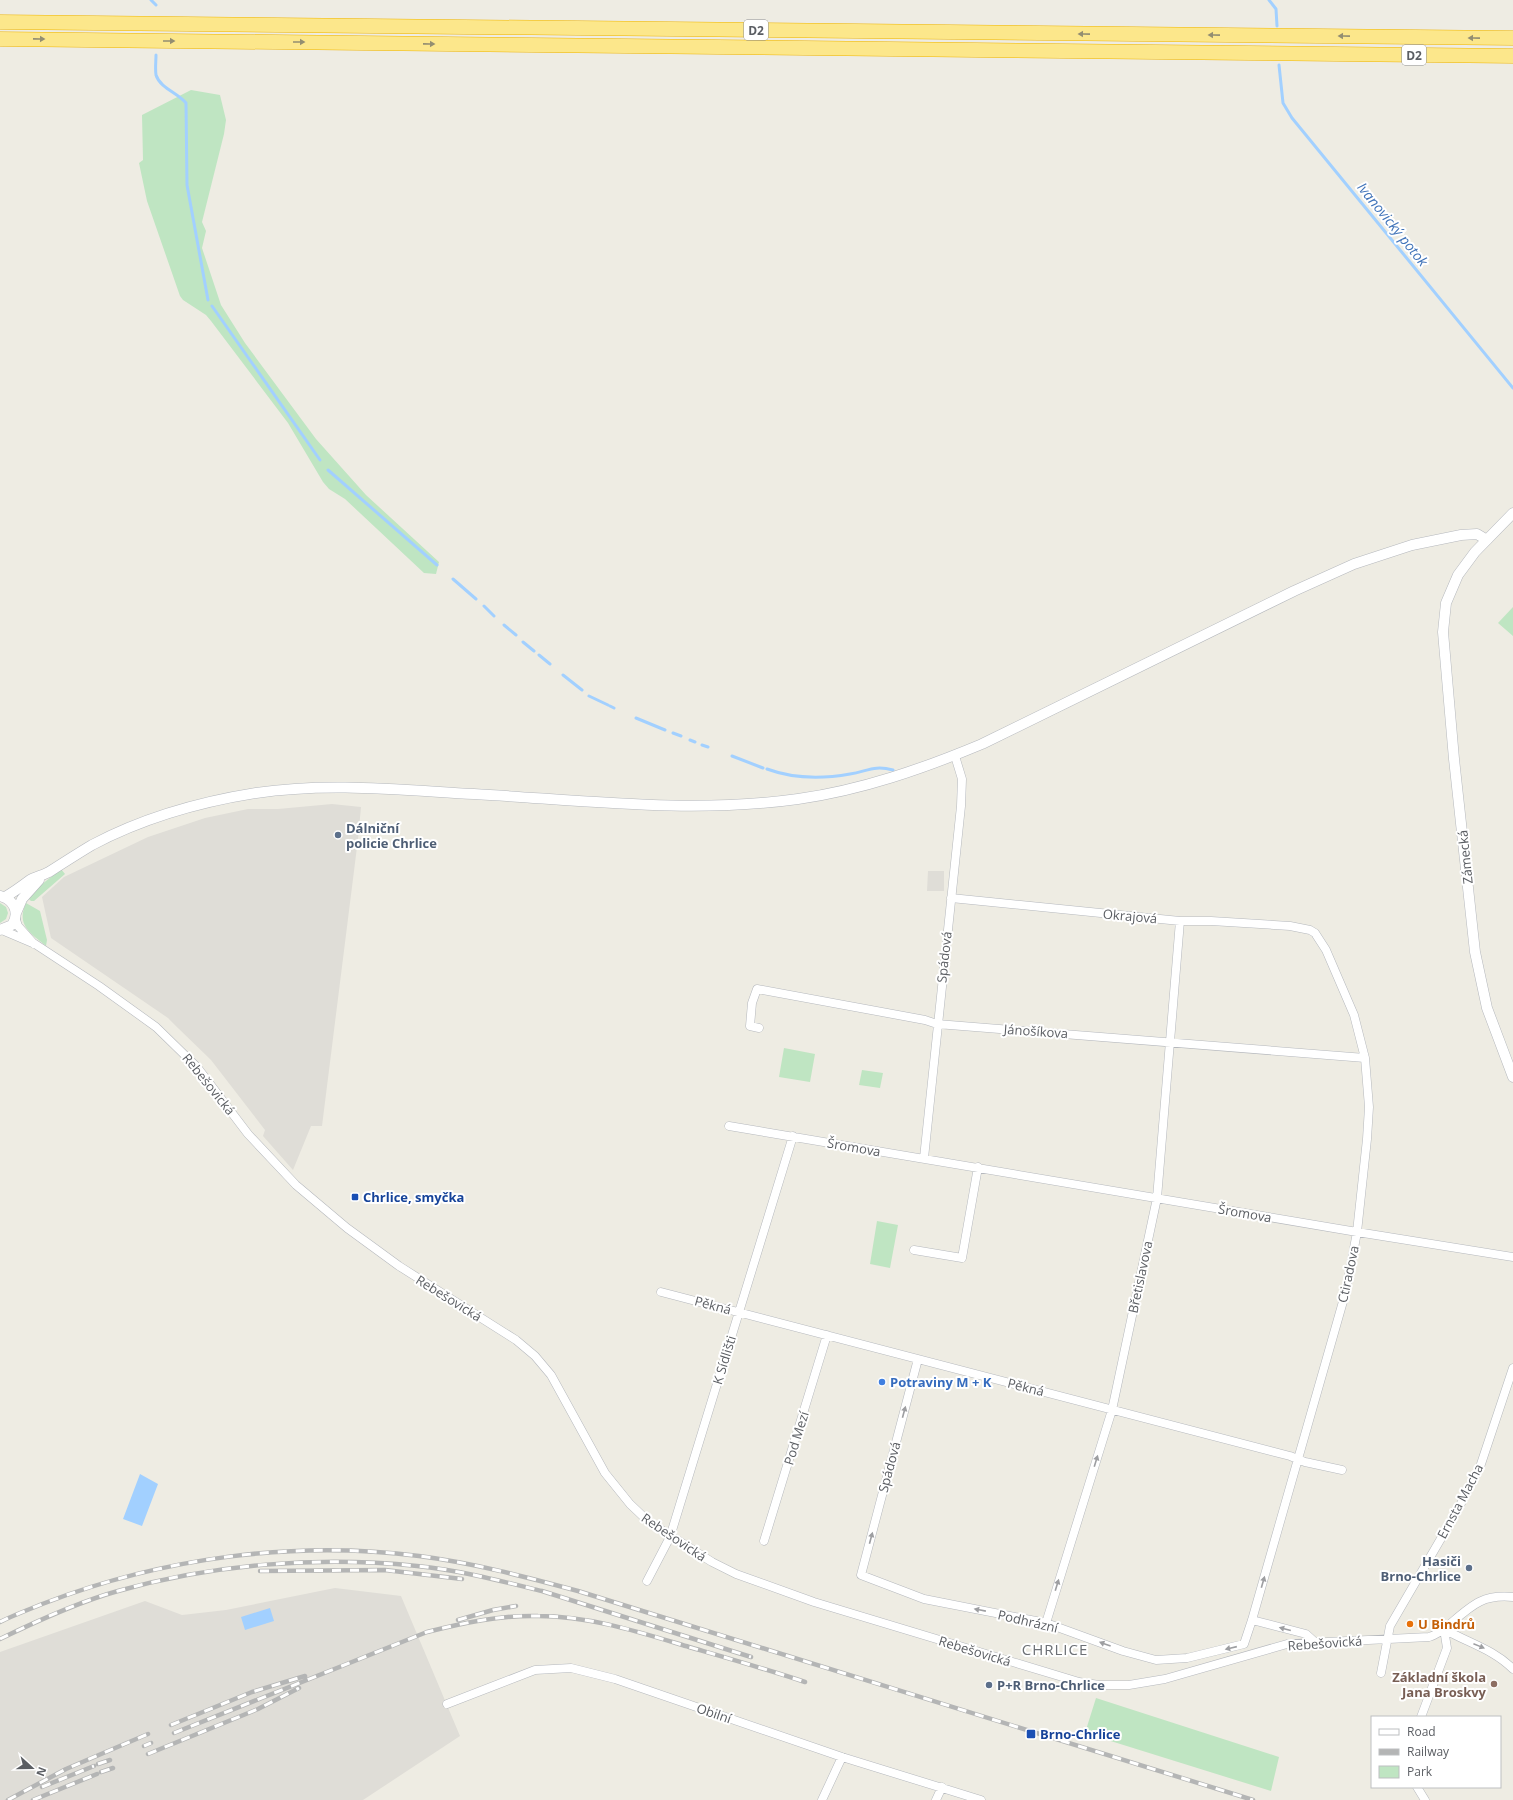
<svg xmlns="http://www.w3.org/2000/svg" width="1513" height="1800" font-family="'Open Sans',sans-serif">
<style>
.industrial{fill:#dfddd7}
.green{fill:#bfe5c2}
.water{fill:#a2d0ff}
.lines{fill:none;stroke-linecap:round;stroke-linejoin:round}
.stream{stroke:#a2d0ff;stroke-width:3}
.minor-casing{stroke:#b5b8bd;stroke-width:9}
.tertiary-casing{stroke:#b5b8bd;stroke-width:11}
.motorway-casing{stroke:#efb501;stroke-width:15}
.minor{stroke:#fff;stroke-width:8}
.tertiary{stroke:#fff;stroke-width:10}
.motorway{stroke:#fce78b;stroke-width:14}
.rail-casing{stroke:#b4b5b5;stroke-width:4.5}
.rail{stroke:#fff;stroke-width:3;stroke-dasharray:9;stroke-linecap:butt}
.oneway{fill:#938e71}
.oneway2{fill:#9d9ea1}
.service-dot{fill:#5c6f8a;stroke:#fff;stroke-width:1.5}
.transit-dot{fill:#1a4fb4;stroke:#fff;stroke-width:1.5}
.shop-dot{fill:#3f7fe0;stroke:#fff;stroke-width:1.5}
.food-dot{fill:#e8710a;stroke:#fff;stroke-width:1.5}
.education-dot{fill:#8d6e63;stroke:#fff;stroke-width:1.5}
.labels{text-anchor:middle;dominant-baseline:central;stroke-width:4;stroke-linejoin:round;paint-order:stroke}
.shield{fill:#fff;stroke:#8c8e92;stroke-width:1}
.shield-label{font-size:12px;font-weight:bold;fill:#5b5e63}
.service-label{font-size:13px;font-weight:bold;fill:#4e5e75;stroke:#fff;text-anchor:start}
.street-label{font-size:13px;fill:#5b5e63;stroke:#fff}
.transit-label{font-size:13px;font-weight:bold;fill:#164399;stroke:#fff;text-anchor:start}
.shop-label{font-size:13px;font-weight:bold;fill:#366cbe;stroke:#fff;text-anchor:start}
.food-label{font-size:13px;font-weight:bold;fill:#c56008;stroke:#fff;text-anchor:start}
.education-label{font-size:13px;font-weight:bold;fill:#785e54;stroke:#fff;text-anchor:end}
.water-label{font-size:14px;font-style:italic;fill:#4174b9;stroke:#fff}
.quarter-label{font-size:15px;letter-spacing:1px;fill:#6c7075;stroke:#fff}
</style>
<rect width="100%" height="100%" fill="#eeece3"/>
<path class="industrial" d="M332,804L361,807L358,839L322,1126H311L293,1170L263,1136L265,1130L211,1060L178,1028L168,1018L51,938L42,897L64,877L148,837L205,818L248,809H278Z
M928,871H944V891H927Z
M335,1588L401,1596L460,1736L363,1800H0V1652L145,1601L182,1615L226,1610Z"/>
<path class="green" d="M191,90L220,95L226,120L224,134L202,222L206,231L202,248L221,305L245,343L316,439L366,495L439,562L436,574L424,573L345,499L329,489L323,482L288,423L211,321L206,315L183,300L180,296L147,201L139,163L143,160L142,115Z
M1513,607V636L1498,623Z
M61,869L65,874L34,901H31L28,898L31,893Z
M0,903L6,907L8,913L6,919L0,923Z
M26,903L40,911L47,940L46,946C30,933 16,925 26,903Z
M784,1048L815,1054L810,1082L779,1077Z
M862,1070L883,1073L880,1088L859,1085Z
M877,1221L898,1225L890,1268L870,1264Z
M1096,1698L1279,1757L1271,1791L1085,1733Z"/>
<path class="water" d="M140,1474L158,1484L142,1526L123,1519Z
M270,1608L274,1621L245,1630L241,1617Z"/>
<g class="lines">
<path class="stream" d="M151,0L156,5
M1269,0L1276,9L1277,26
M156,55C156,61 155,69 156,75C160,88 178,93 186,103L187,185L208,300
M1279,65L1283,103L1292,118L1513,388
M212,306L320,460
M328,470L437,565
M453,579L476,599
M484,606L494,616
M504,625L516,635
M523,642L534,651
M539,655L550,664
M563,675L582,690
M589,696L608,705
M610,706L614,708
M636,718L665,730
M673,733L681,736
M690,740L695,742
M702,745L708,747
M732,756L763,768
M767,769C794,779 822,779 850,774C868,771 874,765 893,770"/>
<g class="minor-casing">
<path id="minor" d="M15,917L18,926L34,944
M2,930L35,944L99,986L156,1027L197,1067L248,1134L296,1185L347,1228L399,1266L516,1340L535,1356L551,1375L605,1473L630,1504L649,1522L712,1562L736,1574L814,1602L1079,1682L1099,1685H1129L1165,1679L1287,1644L1429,1637C1437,1635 1444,1629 1450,1624C1472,1605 1483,1594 1513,1597
M759,1028L750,1026L752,1003L757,989L925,1020L937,1024L1365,1058
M729,1126L1357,1232L1513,1257
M924,1158L961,806L962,779L955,756
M914,1250L962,1258L978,1167
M661,1292L1290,1456L1305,1462L1342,1470
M918,1359L861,1575L924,1599L1046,1623L1123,1651L1156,1660L1187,1658L1244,1644L1252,1620L1346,1291L1357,1232L1367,1139L1369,1107L1365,1058L1354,1015L1326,950L1315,933L1310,930L1290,926L1211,921H1180L951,898
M764,1541L827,1335
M647,1581L670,1537L793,1136
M1252,1620L1306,1634L1315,1642
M1046,1623L1112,1410L1157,1198L1180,921
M1444,1629C1468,1643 1493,1649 1513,1669
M1381,1673L1390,1626L1457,1511L1480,1467L1513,1368
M447,1704L535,1670L571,1668L615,1679L842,1757L981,1800
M1421,1717L1447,1648L1444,1629
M1417,1787L1425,1800
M822,1800L842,1757
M936,1800L942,1787"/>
</g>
<g class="tertiary-casing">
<path id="tertiary" d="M1513,513L1475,552L1458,575L1446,603L1443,632L1454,759L1475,952L1487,1008L1513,1077
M0,896C14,899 20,913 12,925L0,930
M5,897C14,892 22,886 30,880C36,877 43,875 49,872C63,863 77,854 92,845C143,818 199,802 256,793C328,782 401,790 474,794C581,800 691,814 798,799C862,790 922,769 982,744L1294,591L1354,564L1412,545L1461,535L1477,534L1487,540
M16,913L22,899L39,880"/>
</g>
<g class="motorway-casing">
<path id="motorway" d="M0,22L1513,38
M0,39L1513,56"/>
</g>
<use href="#minor" class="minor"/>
<use href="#tertiary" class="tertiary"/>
<use href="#motorway" class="motorway"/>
<g class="rail-casing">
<path id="rail" d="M260,1571L385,1570L462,1579
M458,1620L493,1610L516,1606
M0,1622C14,1615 30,1609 45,1603C162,1558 294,1540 419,1556C474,1563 526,1577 578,1591L1253,1800
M0,1639C37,1621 78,1602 118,1591C214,1564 318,1556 417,1566C459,1570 501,1581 542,1591L751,1657
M171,1725L252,1692L305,1676
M174,1733L427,1632C463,1623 500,1615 538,1616C590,1616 639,1632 689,1647C727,1658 766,1669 805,1682
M144,1746L151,1743
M148,1754L258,1709L299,1688
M98,1764L110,1760
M101,1772L113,1768
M42,1787L94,1766
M8,1800L66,1769L148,1734
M33,1800L97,1774"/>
</g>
<use href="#rail" class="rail"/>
</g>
<defs><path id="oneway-solid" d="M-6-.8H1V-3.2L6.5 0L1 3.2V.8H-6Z"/></defs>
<g class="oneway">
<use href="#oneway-solid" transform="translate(1084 34) rotate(-179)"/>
<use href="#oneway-solid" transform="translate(1214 35) rotate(-179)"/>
<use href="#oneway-solid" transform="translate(1344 36) rotate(-179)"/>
<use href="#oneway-solid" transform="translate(1474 38) rotate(-179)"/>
<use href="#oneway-solid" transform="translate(39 39) rotate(1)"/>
<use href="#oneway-solid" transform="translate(169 41)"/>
<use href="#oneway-solid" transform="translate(299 42)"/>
<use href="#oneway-solid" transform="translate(429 44) rotate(1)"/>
</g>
<g class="oneway2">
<use href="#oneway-solid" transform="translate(904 1412) rotate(-75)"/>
<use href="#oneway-solid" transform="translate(1096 1461) rotate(-73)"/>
<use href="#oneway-solid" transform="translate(871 1538) rotate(-75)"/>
<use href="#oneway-solid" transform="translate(1263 1582) rotate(-74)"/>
<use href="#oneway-solid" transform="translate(1057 1585) rotate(-73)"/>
<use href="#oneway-solid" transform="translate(980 1610) rotate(-169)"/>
<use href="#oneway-solid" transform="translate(1285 1629) rotate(-165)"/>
<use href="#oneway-solid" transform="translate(1105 1644) rotate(-160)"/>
<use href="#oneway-solid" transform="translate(1479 1646) rotate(22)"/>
<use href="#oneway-solid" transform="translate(1231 1648) rotate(167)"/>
</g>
<g class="service-dot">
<circle cx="338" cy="835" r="4"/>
<circle cx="1469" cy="1568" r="4"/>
<circle cx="989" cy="1685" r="4"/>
</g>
<g class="transit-dot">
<rect x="351" y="1193" width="8" height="8" rx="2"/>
<rect x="1026" y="1729" width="10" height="10" rx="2"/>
</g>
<circle class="shop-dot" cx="882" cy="1382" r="4"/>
<circle class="food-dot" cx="1410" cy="1624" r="4"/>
<circle class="education-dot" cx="1494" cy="1684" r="4"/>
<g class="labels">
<g class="shield">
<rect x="744" y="20" width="24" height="20" rx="3"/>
<rect x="1402" y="45" width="24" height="20" rx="3"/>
</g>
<g class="shield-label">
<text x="756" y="30">D2</text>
<text x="1414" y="55">D2</text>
</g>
<g class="service-label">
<text x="346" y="828">Dálniční<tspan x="346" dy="15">policie Chrlice</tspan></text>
<text x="1461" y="1561" text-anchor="end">Hasiči<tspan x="1461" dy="15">Brno-Chrlice</tspan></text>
<text x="997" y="1685">P+R Brno-Chrlice</text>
</g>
<g class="street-label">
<text transform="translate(1465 857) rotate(-96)">Zámecká</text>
<text transform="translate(1130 916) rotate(5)">Okrajová</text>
<text transform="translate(944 957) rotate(-84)">Spádová</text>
<text transform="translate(1036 1031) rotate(4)">Jánošíkova</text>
<text transform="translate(209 1084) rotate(51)">Rebešovická</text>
<text transform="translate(854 1147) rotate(10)">Šromova</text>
<text transform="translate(1245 1213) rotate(10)">Šromova</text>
<text transform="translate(1348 1274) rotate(-78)">Ctiradova</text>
<text transform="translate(1140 1277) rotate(-78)">Břetislavova</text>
<text transform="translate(449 1298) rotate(32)">Rebešovická</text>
<text transform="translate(713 1305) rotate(15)">Pěkná</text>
<text transform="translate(724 1360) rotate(-73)">K Sídlišti</text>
<text transform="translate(1026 1387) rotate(14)">Pěkná</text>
<text transform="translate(796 1438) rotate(-73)">Pod Mezí</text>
<text transform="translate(889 1467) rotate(-75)">Spádová</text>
<text transform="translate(1460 1501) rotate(-62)">Ernsta Macha</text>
<text transform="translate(674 1537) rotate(34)">Rebešovická</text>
<text transform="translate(1028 1621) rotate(13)">Podhrázní</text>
<text transform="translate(1325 1643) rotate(-4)">Rebešovická</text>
<text transform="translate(975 1651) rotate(17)">Rebešovická</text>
<text transform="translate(714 1713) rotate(19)">Obilní</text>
</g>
<g class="transit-label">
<text x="363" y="1197">Chrlice, smyčka</text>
<text x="1040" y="1734">Brno-Chrlice</text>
</g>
<g class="shop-label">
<text x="890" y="1382">Potraviny M + K</text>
</g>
<g class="food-label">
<text x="1418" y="1624">U Bindrů</text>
</g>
<g class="education-label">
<text x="1486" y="1677">Základní škola<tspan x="1486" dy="15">Jana Broskvy</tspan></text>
</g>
<g class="water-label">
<text transform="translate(1393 224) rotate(51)">Ivanovický potok</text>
</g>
<g class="quarter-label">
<text x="1055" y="1649">CHRLICE</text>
</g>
</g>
<rect x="1371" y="1716" width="130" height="72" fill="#ffffff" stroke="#bdbfc1"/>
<rect x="1379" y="1729" width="20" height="6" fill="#ffffff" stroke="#bdbfc1"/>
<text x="1407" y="1736" font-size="12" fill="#5b5e63">Road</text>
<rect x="1379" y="1749" width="20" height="6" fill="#b4b5b5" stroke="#bdbfc1"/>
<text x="1407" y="1756" font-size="12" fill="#5b5e63">Railway</text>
<rect x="1379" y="1766" width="20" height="12" fill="#bfe5c2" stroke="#bdbfc1"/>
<text x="1407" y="1776" font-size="12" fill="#5b5e63">Park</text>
<g transform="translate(32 1768) rotate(111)" stroke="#ffffff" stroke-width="3" paint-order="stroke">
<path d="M0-3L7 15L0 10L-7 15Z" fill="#5b5e63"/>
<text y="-6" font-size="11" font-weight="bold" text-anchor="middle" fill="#5b5e63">N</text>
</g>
</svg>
